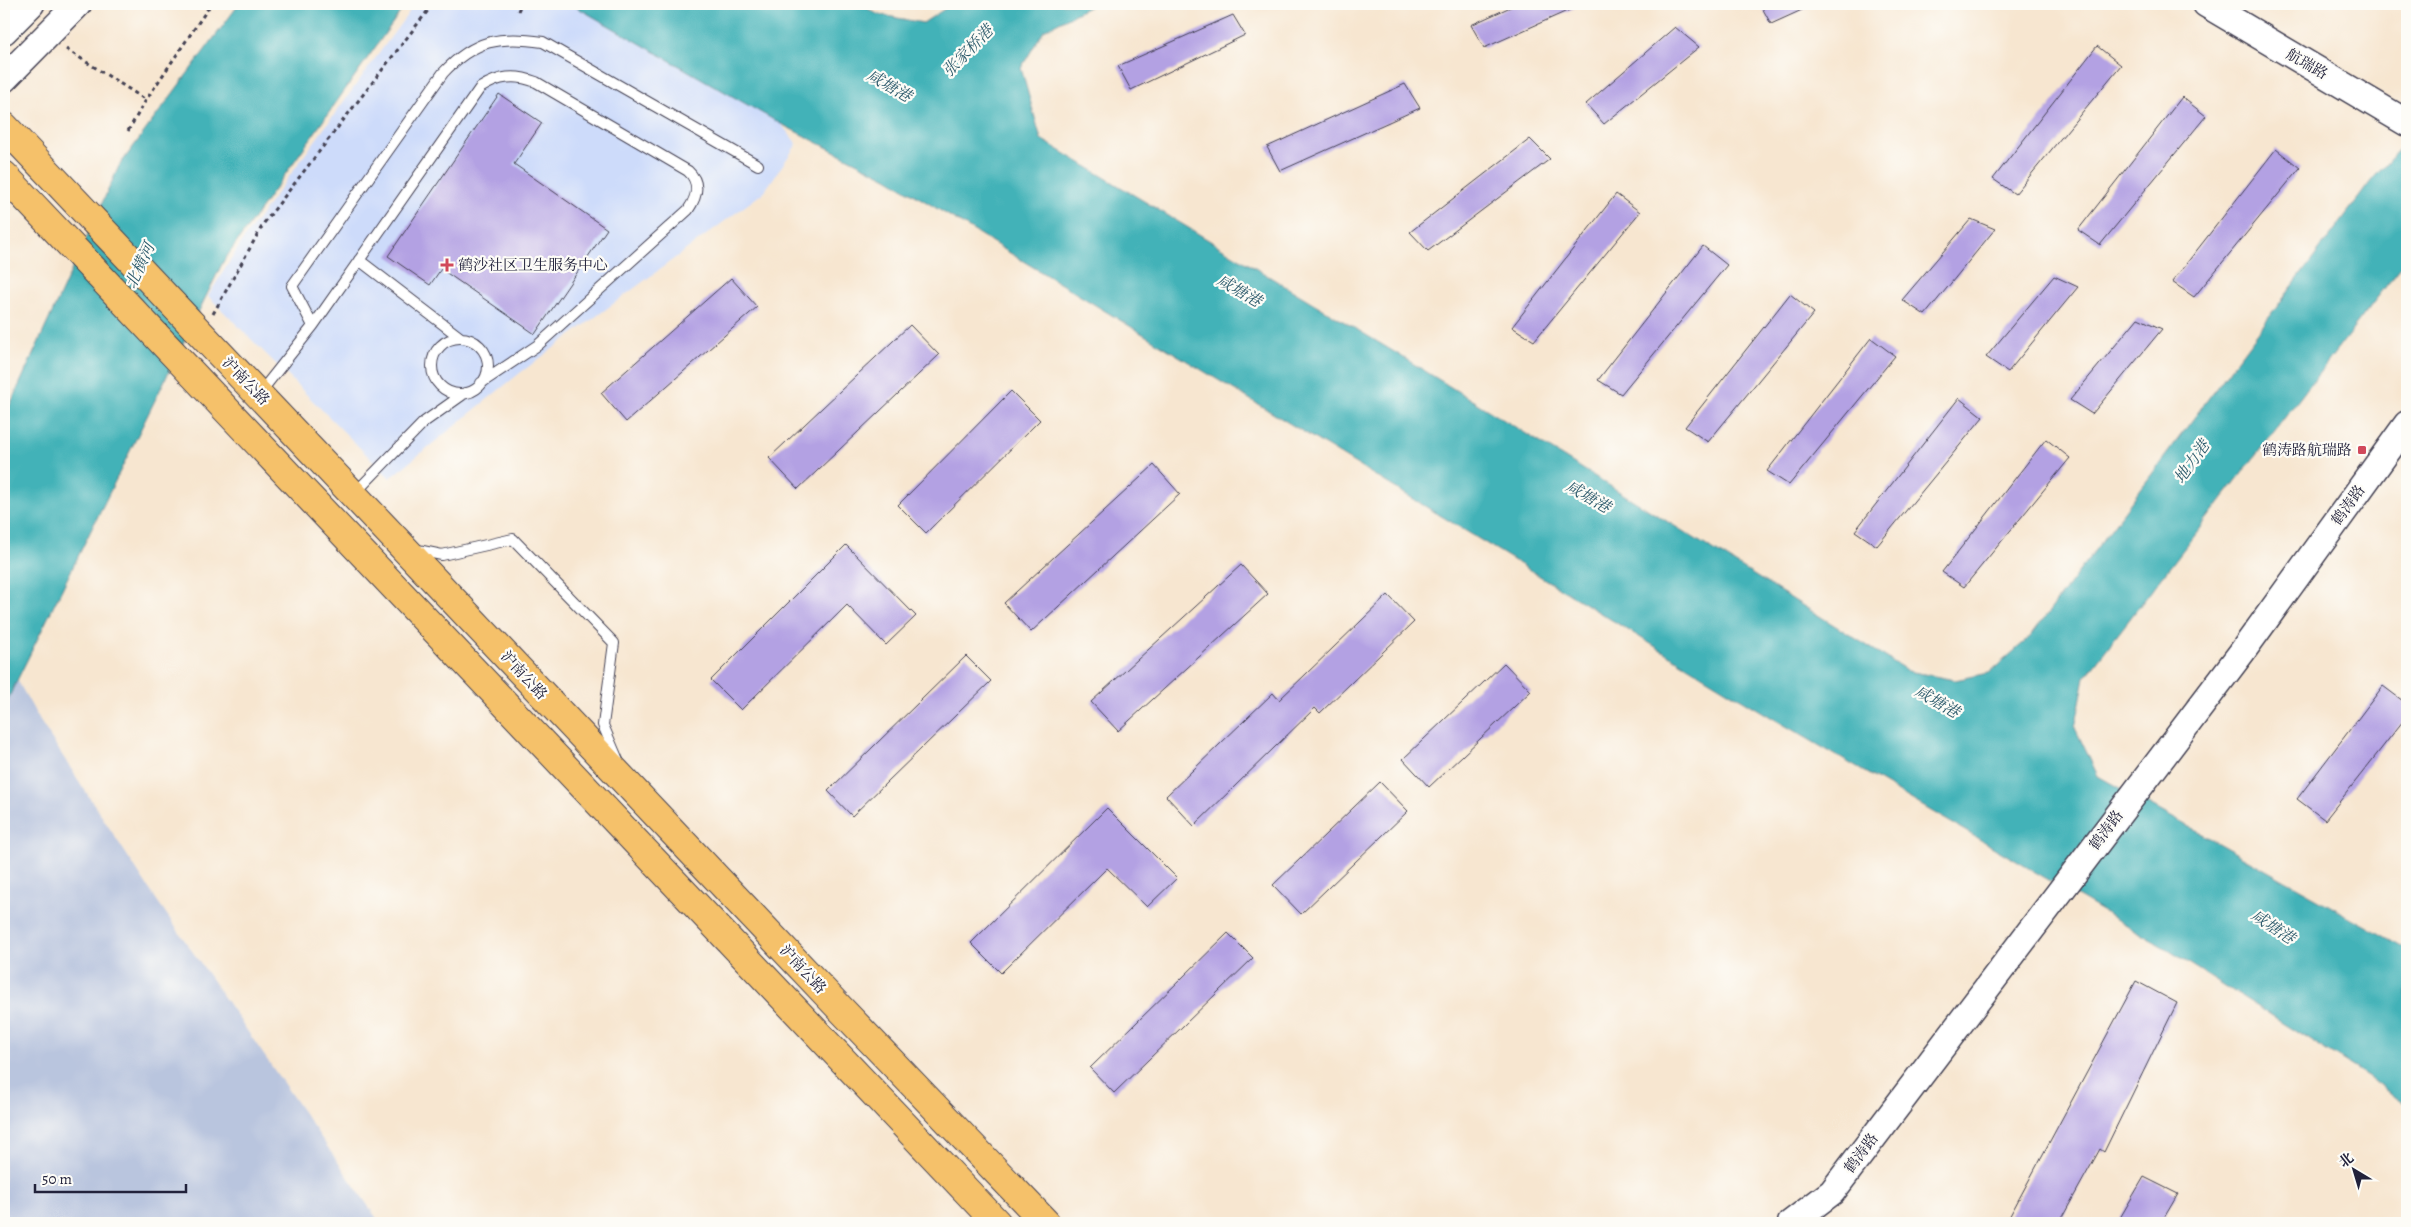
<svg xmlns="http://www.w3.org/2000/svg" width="2411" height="1227" font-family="Alegreya,'Noto Serif SC',serif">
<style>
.built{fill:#cddbfa}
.industrial{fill:#b9c5de}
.water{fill:#42b2b8;stroke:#326a7a}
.building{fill:#b3a1e3}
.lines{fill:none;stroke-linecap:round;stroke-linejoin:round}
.service-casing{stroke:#423f51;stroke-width:12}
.tertiary-casing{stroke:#423f51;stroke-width:29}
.primary-casing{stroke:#423f51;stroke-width:30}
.path{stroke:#423f51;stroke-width:3;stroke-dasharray:4 4;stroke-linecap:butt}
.service{stroke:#fff;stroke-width:10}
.tertiary{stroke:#fff;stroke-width:26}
.primary{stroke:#f5c16b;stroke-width:28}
.poi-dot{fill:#d1495b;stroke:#fdfcf7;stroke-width:2}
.labels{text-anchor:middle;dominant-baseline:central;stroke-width:4.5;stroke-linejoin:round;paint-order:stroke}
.street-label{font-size:15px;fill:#22223b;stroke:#fdfcf7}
.poi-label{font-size:15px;fill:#22223b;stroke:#fdfcf7;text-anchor:start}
.water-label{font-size:16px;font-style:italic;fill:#2f5c6d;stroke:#fdfcf7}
</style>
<rect width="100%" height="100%" fill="#fdfcf7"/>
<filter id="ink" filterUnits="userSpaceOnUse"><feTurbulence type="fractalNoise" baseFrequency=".02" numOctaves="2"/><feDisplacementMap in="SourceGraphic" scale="10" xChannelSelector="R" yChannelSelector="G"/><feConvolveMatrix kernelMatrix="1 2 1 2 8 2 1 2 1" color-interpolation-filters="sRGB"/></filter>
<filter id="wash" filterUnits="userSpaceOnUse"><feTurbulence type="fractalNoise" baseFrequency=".0096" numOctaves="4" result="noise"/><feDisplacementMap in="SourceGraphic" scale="20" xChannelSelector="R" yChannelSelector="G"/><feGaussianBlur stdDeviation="1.12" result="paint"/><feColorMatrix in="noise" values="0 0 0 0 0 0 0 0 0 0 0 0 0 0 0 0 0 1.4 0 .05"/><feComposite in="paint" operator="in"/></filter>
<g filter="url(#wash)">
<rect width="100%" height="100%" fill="#f7e6d0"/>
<path class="built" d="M415,4H571L781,124L797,144L764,192L520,373L390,478L208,296L247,234Z"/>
<path class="industrial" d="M4,656L40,721L145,883L380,1223H4Z"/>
<path class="water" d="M239,4H406L223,262L4,707V418L119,166Z
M571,4H860L877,14L923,23L952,4H1094L1044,30L1021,68L1041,139L1396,353L1908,671L1955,680L1989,673L2030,637L2371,181L2407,140V259L2085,677L2075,728L2098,776L2407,949V1107L2369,1077L2165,948L1774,719L887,178L781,124Z"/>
<g id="blocks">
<path class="building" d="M1517,4H1583L1484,48L1471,25Z
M1760,4H1815L1771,24Z
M1233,15L1245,35L1131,90L1118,66Z
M1675,27L1699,47L1604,124L1586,104Z
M2097,46L2121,65L2015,194L1993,179Z
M1405,84L1420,108L1280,171L1267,147Z
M499,94L542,123L514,164L607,229L535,334L441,269L430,285L388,256Z
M2182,97L2206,116L2100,245L2078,230Z
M1530,139L1550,159L1428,251L1410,232Z
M2276,149L2300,168L2194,297L2172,282Z
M1616,194L1640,212L1534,341L1512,327Z
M1971,219L1995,229L1925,315L1902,300Z
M1703,246L1727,265L1621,394L1598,380Z
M2054,276L2078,287L2008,372L1986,357Z
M731,278L757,307L626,422L601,393Z
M1790,294L1814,313L1708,442L1685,427Z
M2138,318L2162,329L2092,414L2070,400Z
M910,325L939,355L798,489L769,458Z
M1871,338L1895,356L1789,485L1767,471Z
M1011,391L1040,420L926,533L898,505Z
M1959,398L1983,417L1877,546L1855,531Z
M2046,439L2070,458L1964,587L1942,572Z
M1154,465L1180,494L1031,632L1004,603Z
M846,545L916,616L886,645L847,605L741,710L711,680Z
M1241,565L1268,594L1118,731L1091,702Z
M1388,595L1414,622L1320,713L1315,708L1194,826L1166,796L1273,693L1279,700Z
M966,656L991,681L852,816L828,791Z
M1504,663L1531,691L1429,787L1403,759Z
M2383,686L2407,704V716L2325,820L2297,799Z
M1380,782L1408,811L1301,914L1273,885Z
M1107,808L1177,878L1147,907L1107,868L1001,973L971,943Z
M1228,933L1253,958L1114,1093L1090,1068Z
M2136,981L2177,1003L2104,1152L2100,1149L2059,1223H2006Z
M2144,1177L2178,1194L2161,1223H2117Z"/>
</g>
</g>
<g filter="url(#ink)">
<use href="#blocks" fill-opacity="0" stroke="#423f51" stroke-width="1"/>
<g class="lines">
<g class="service-casing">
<path id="service" d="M359,260L461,338
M313,326L480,88C499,76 515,74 536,82L688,171C701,183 697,197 688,210L538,345L481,383
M432 366a28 28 0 1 1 56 0a28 28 0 1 1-56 0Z
M259,394L313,326L292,286L443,73C474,40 500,35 543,42L758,165
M354,494L424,422L465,393
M413,549L442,555L513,539L614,643L603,725L618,760"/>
</g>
<g class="tertiary-casing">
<path id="tertiary" d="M2206,4L2407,123
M4,31L31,4
M4,79L78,4
M1791,1223L1832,1192L2242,652L2407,424"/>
</g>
<g class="primary-casing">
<path id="primary" d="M4,126L835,1003L1046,1223
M4,175L997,1223"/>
</g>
<path class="path" d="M518,11L521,4
M66,49L146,100
M128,131L146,100L211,4
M213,314L264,223L433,4"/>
<use href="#service" class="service"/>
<use href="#tertiary" class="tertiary"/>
<use href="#primary" class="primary"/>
</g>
</g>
<g class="poi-dot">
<path d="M444.5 257.5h5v5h5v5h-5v5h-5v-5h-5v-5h5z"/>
<rect x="2357" y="445" width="10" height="10" rx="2.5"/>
</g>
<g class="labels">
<g class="street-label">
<text transform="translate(2307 64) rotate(30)">航瑞路</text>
<text transform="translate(246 381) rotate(46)">沪南公路</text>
<text transform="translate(2348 505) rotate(-54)">鹤涛路</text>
<text transform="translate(524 675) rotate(47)">沪南公路</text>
<text transform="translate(2106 830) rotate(-53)">鹤涛路</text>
<text transform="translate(803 969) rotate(47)">沪南公路</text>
<text transform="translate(1861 1153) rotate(-53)">鹤涛路</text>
</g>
<g class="poi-label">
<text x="458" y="265">鹤沙社区卫生服务中心</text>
<text x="2352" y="450" text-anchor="end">鹤涛路航瑞路</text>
</g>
<g class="water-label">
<text transform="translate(968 51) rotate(-46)">张家桥港</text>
<text transform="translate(889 86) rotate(30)">咸塘港</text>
<text transform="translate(140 266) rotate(-65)">北横河</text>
<text transform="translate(1239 291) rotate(30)">咸塘港</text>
<text transform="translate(2192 462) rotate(-55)">地力港</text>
<text transform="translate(1588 497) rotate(30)">咸塘港</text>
<text transform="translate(1937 702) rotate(30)">咸塘港</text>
<text transform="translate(2273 927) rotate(34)">咸塘港</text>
</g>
</g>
<rect width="2411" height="1227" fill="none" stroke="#fdfcf7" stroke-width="20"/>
<g transform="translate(2354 1170) rotate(322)" stroke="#fdfcf7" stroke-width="4" paint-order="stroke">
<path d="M0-4L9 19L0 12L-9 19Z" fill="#22223b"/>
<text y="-8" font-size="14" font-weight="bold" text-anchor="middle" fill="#22223b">北</text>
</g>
<path d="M35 1184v8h151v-8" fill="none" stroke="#22223b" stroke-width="2.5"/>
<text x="42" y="1184" font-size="15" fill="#22223b" stroke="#fdfcf7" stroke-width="4" paint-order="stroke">50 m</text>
</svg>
